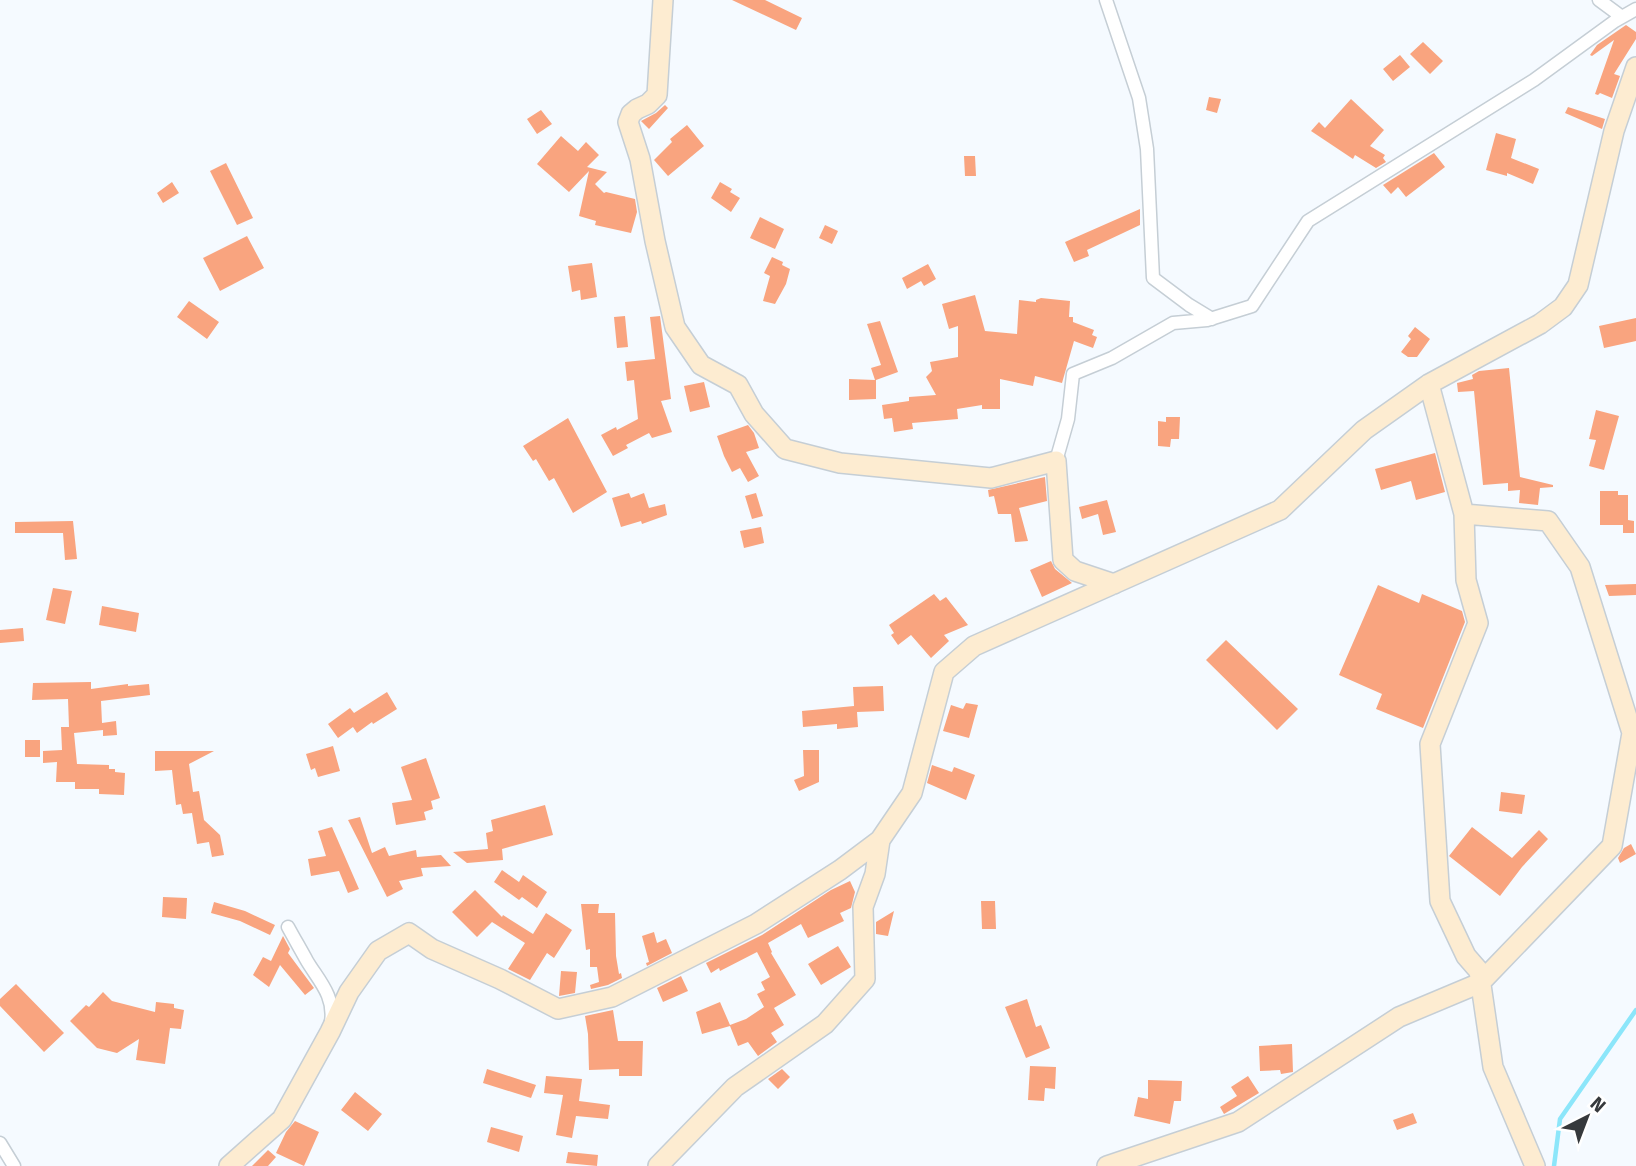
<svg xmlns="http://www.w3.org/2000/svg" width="1636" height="1166" font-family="'Fira Sans',sans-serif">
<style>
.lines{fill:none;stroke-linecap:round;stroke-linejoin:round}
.stream{stroke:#8ce6fa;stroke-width:4.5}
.building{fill:#f9a47f}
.street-casing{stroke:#c5ced5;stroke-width:15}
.secondary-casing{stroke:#c5ced5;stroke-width:22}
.street{stroke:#fff;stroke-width:12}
.secondary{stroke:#fdecd1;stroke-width:19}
</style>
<rect width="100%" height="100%" fill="#f5faff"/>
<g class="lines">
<path class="stream" d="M1554,1166L1560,1119L1636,1010"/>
</g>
<path class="building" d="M732,0H765L802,18L796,30Z
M1626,25L1636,32V39L1614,74L1620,76L1612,98L1600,93L1598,95L1595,94L1614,40L1592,56L1590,55L1597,45Z
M1423,42L1443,61L1430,74L1410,54Z
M1400,55L1410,67L1393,81L1383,69Z
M1209,97L1221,99L1217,113L1206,110Z
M1351,99L1384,130L1370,146L1385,155L1383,158L1386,162L1376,168L1355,155L1353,159L1311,131L1319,122L1325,128Z
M665,105L668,108L649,129L641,121L656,113Z
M1568,107L1605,119L1602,129L1565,113Z
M541,110L552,124L537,134L527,119Z
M687,125L704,146L668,176L654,160L672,142L670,139Z
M1496,133L1516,139L1511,158L1539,169L1533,184L1507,173V176L1486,170Z
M561,136L578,151L586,142L599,155L587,167L607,172L595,184L604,193L606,192L635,199L637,212L631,233L595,225L596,221L579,216L589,171L569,192L537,164Z
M1434,153L1445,167L1406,197L1398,187L1391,194L1383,185Z
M964,156H975L976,176H965Z
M226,163L253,218L237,225L210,171Z
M172,182L179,193L163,203L157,193Z
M720,182L732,189L730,192L740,198L731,212L711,198Z
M1140,209V225L1087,250L1089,256L1074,262L1065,242Z
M760,217L784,229L775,249L750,238Z
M825,225L838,231L832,244L819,238Z
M247,236L264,268L220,291L203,258Z
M772,257L783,262L782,265L790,269L786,284L775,304L763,301L770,276L764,273Z
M592,263L597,297L581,300L580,290L572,292L568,266Z
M928,264L936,279L924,286L921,281L907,289L902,278Z
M975,295L985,331L1017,334L1019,300L1036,302V300L1041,298L1070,301L1069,317H1073V322L1094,330L1092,335L1097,337L1093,348L1074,341L1062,383L1035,376L1033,386L1000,379V409H982V405L957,409L958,419L912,423L913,429L894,432L892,418L884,419L882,405L909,401V397L936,395L926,377L932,371L930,362L958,357V326L949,329L942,304Z
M189,301L219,322L207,339L177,317Z
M625,316L628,347L617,348L614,317Z
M660,316L671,399L661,401L672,432L652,438L649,433L626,445L628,448L613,456L601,435L616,427L617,430L638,419L634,380L627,381L625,362L655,359L650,317Z
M1636,318V341L1604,348L1599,326Z
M880,321L898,372L876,380V399L849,400V379L875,380L871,368L881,365L867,324Z
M1415,327L1430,339L1417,357H1408L1401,352L1411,339L1408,336Z
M1509,368L1520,477L1553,485V487L1540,488L1538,505L1519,503L1520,490L1508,491V483L1483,485L1474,391L1458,392L1457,383L1473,379L1472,375L1479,371Z
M704,382L710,407L690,412L684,386Z
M1596,410L1619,416L1604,470L1589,466L1596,440L1589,439Z
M1166,417H1180L1179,439H1171L1170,447L1158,446V421L1166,422Z
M568,418L607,492L573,513L554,478L549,481L536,459L533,461L523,446Z
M748,425L754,433L759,448L746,452L759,476L748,482L740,468L732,472L724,456L717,436Z
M1435,453L1445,492L1416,500L1411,481L1381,490L1375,469Z
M1045,477L1047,501L1019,508L1028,541L1015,542L1011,514H998L994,496L989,497L988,490Z
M1600,491H1618V495H1628V520L1634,521V533H1623V525H1600Z
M629,493L631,498L644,493L649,508L665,504L667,515L642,524L641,521L621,527L612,498Z
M756,493L763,516L752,519L745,496Z
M1107,500L1116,532L1103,535L1098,514L1082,519L1079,507Z
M73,521L77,559L65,560L63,533H15V522Z
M761,527L764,543L744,548L740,531Z
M1051,561L1055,569L1072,583L1042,597L1030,570Z
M1636,584V595L1609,596L1605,585Z
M1378,585L1419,603L1422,594L1462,611L1465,622L1423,728L1376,709L1382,694L1339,675Z
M53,588L72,591L65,624L46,620Z
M934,594L940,601L946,597L968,625L944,635L949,641L931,658L911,635L898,645L891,635L894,633L889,625Z
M102,606L139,613L136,632L99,625Z
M23,628L24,641L0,643V630Z
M1226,640L1298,709L1277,730L1206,660Z
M91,682V689L128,684V686L149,684L150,695L101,701L102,723L116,721L117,735L103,736V730L74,733L77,764L109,765V769H115V772L125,773L124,795L99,794V789H75V782H56L57,762L43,763V751L62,750L61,727H69L68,699L32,700L33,683Z
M883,686L884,711L857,712L858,727L837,729V724L803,727L802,711L854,706L853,687Z
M387,692L397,709L373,724L372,722L357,733L353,727L338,738L328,724L350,708L354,713Z
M966,703L978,705L969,738L943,731L951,705L963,709Z
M25,740H40V757H25Z
M333,746L340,771L318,777L315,768L311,770L306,754Z
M803,750H819V782L799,791L794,780L804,776Z
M155,751H214L189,764L193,792L199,791L204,820L220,835L224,855L212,857L209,842L197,844L192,813L183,814L181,804L176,805L172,770L155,771Z
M426,758L440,798L431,801L433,809L424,812L426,820L396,825L392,803L412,800L401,767Z
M932,765L952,772L954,767L975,775L966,800L927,783Z
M1501,792L1525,795L1522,814L1499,811Z
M545,805L553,835L502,849L503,860L467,863L453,852L488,849L486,833L493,831L491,820Z
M360,817L372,853L385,847L389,856L416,850L417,857L441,855L451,866L421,868L423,876L399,881L403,889L387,897L348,820Z
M332,827L359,889L348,893L339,871L311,876L308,859L326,856L318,831Z
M1472,827L1512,858L1539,830L1548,839L1522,867L1500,896L1449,856Z
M1631,844L1636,854L1620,863L1618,858L1624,848Z
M502,870L519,882L523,875L547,892L537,908L522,897L519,900L494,882Z
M850,881L855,892L851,908L840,913L844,921L808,938L801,924L768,943L772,952L771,953L796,995L774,1008L784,1025L771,1033L777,1042L758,1056L748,1042L738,1046L730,1026L702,1034L696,1012L720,1002L730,1025L746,1019L764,1007L757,994L765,990L761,982L770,977L757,952L720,971L719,968L711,973L706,963L762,935L831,890Z
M475,890L502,917L503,915L533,934L546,913L572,930L554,958L547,953L530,980L508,969L525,943L492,922L477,937L452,912Z
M163,897L187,898L186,919L162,917Z
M981,901H995L996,929H982Z
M214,902L245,911L275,925L270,935L240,921L211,913Z
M581,904H599L598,913H615L616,956L619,974L621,973L622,978L608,985L591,989L590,985L599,982L597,967H590V949L586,950Z
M894,911L888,936L876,934V922Z
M654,932L657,943L666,939L672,953L647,966L646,963L649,962L642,936Z
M283,936L290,949L288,953L314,988L305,995L280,965L269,987L253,975L263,957L271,961Z
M838,946L851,967L821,985L808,964Z
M561,971L577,972L575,993L559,996Z
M681,976L688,991L663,1002L657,988Z
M16,984L64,1033L44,1052L0,1006V999Z
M103,992L112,1001L155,1012L156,1002L174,1004V1008L184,1010L181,1029L170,1028L165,1064L136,1060L139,1039L117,1053L97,1048L70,1021L86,1005L89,1007Z
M1027,999L1036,1027L1041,1025L1050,1048L1026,1058L1005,1007Z
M613,1010L618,1041H643L642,1076H619V1069L589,1070L588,1034L585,1016Z
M1292,1044L1293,1072L1281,1074L1280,1070L1260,1071L1259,1046Z
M1030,1066L1056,1067L1055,1089L1045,1088L1044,1101L1028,1100Z
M487,1069L536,1085L531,1098L483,1083Z
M782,1069L790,1077L778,1089L768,1079Z
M546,1076L582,1079L579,1101L610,1105L608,1119L576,1116L572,1138L556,1135L563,1095L544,1093Z
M1248,1076L1259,1093L1224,1114L1220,1107L1237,1096L1231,1087Z
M1148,1080L1182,1081L1181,1101H1174L1170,1124L1134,1116L1138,1097L1148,1099Z
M355,1092L382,1114L368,1131L341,1110Z
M1413,1113L1417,1123L1397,1130L1393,1120Z
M295,1121L319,1132L304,1166L276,1153L286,1132Z
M491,1127L523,1136L519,1152L487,1142Z
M268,1150L276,1157L268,1166H252Z
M568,1152L598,1155L597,1166L566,1163Z"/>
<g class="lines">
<g class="street-casing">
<path id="street" d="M1106,0L1139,98L1147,149L1153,278L1189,305L1212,319
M1599,0L1622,17
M1056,461L1068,419L1073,374L1112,358L1173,323L1207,320L1252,306L1308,221L1534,80L1615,21L1636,9
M288,927C294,938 301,950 307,961C319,981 335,996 331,1022
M0,1143L14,1166"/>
</g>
<g class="secondary-casing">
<path id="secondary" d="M663,0L657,95L648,104L637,109L631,114L628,122L640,159L655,241L675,327L701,365L738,385L754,414L785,449L840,463L991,478L1056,461L1063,560L1075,571L1114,584
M1464,514L1466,580L1478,623L1430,744L1440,901L1466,956L1479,971L1493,1067L1535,1166
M229,1166L282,1119L330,1032L349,992L378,951L409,933L432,949L500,979L558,1009L612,997L756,924L840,870L880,840L912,793L944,672L974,646L1280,510L1364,430L1429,384L1540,324L1563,307L1578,285L1614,131L1636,67
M658,1166L735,1087L825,1024L865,979L863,907L875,874L880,840
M1107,1166L1238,1122L1399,1017L1480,983L1612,846L1632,733L1580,567L1548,521L1464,514L1429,384"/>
</g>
<use href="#street" class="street"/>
<use href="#secondary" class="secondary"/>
</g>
<g transform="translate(1587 1117) rotate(42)" stroke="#ffffff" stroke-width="5" paint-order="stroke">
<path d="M0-5L12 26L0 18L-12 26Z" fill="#36393c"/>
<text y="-10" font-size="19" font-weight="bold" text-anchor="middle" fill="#36393c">N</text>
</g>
</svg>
